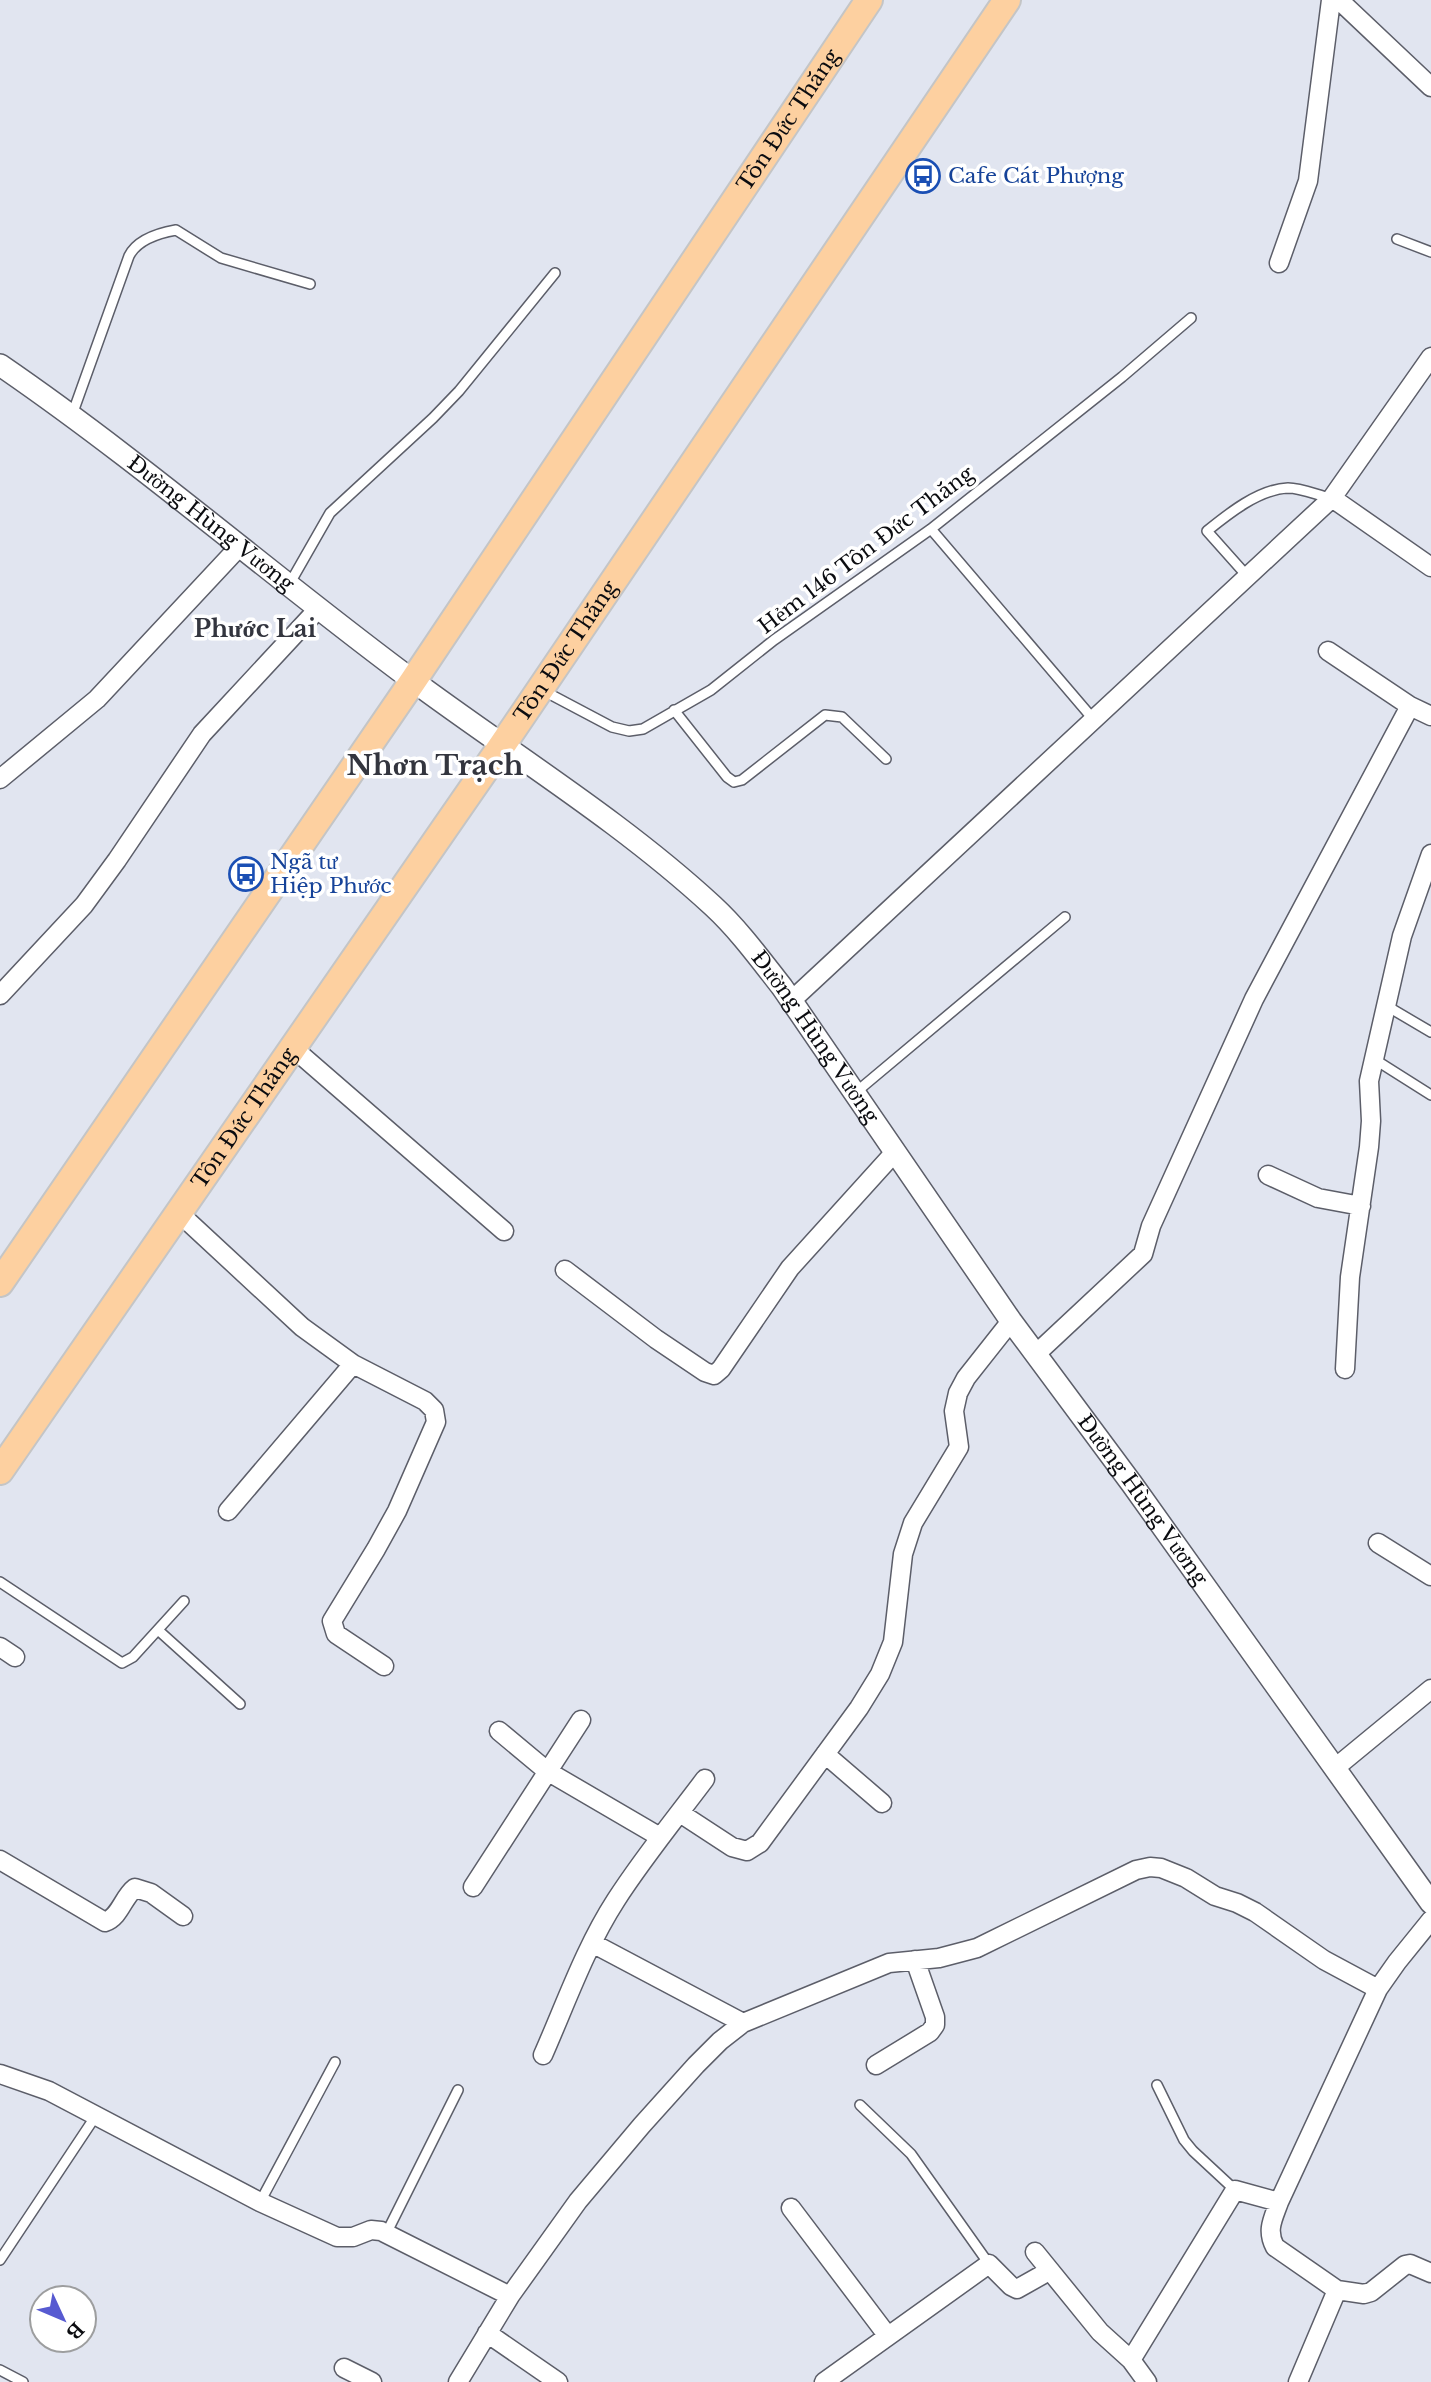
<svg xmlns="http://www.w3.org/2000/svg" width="1431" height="2382" font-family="'Libre Baskerville',serif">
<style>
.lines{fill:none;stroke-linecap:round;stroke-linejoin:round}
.service-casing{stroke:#5c5e69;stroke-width:12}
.minor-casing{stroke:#5c5e69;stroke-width:21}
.tertiary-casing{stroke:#5c5e69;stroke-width:24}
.primary-casing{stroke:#c4c5c6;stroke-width:30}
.service{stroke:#fff;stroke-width:9}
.minor{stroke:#fff;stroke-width:18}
.tertiary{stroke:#fff;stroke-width:21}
.primary{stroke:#fdd0a0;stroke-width:26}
.labels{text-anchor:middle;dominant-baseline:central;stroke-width:7;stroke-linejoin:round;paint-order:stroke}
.street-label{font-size:21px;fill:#0b0c10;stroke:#fff}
.transit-label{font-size:21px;fill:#164399;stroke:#fff;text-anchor:start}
.quarter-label{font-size:24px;font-weight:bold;fill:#33353e;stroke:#fff}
.district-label{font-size:28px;font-weight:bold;fill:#33353e;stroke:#fff}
</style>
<rect width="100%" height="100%" fill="#e1e5f0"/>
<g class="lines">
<g class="service-casing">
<path id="service" d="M1397,239L1431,252
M72,415L129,256C137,240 159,233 176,230L221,258L310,284
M931,529L1094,720
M1248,577L1207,531C1228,514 1259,489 1288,488C1301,488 1317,495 1330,498
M290,583L330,513L433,418L459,391L555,273
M542,690L612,727L629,731L643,729L711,690L774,640L931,529L1122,377L1191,318
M674,710L727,777L734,782L742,780L825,715L842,717L886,759
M1385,1005L1431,1032
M1374,1059L1431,1095
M855,1093L1065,917
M0,1582L122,1663L133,1657L184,1601
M158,1630L240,1704
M1157,2085L1184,2140L1193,2151L1235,2190
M860,2105L911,2154L989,2264
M260,2202L335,2062
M386,2234L458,2090
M0,2260L97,2114
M0,2370L23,2382"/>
</g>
<g class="minor-casing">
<path id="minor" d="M1339,0L1431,87
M1279,263L1308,181L1331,0
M1332,498L1431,567
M1328,651L1410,706L1431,716
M0,779L97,699L239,547
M0,995L84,905L117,860L202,734L319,608
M791,1001L1332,498L1431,357
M293,1048L504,1231
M1268,1175L1318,1198L1361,1206
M179,1213L302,1327L353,1364L425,1401L434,1410L436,1422L397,1511L376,1549L332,1621L336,1634L384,1666
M565,1270L656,1339L705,1372L714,1375L721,1369L790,1268L895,1152
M1036,1354L1143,1254L1151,1226L1254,999L1410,706
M1345,1369L1350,1277L1369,1147L1371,1121L1369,1081L1402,936L1431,854
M228,1511L353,1364
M1378,1543L1431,1576
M0,1647L15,1657
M499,1731L547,1771L660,1837
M825,1754L882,1803
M1335,1768L1431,1689
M680,1813L732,1847L747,1851L760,1843L859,1708L880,1674L893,1642L903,1554L913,1523L959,1447L954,1411L958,1393L966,1378L1011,1321
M0,1860L105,1922C120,1917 123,1897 135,1888L151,1893L183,1916
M473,1887L581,1720
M592,1943L743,2023
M543,2055C566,2003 585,1948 616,1900C643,1858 675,1819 705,1779
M876,2065L930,2032L935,2025V2017L915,1960
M0,2074L49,2091L260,2202L337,2237H353L371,2230L381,2231L510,2296
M791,2208L887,2335
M1035,2252L1100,2332L1131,2360
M1337,2290L1364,2294L1371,2292L1405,2265L1410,2264L1431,2273
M487,2333L558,2382
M344,2368L372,2382
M458,2382L510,2296L578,2201L642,2125L696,2065L720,2041L743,2023L889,1963L939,1958L977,1948L1136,1870L1150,1867L1161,1868L1186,1878L1215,1896L1237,1903L1255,1912L1324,1960L1378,1989
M824,2382L989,2264L1011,2286L1017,2289L1049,2271
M1147,2382L1131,2360L1235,2190L1279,2202
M1298,2382L1337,2290L1275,2247C1266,2230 1273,2219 1279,2202L1378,1989L1397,1962L1431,1920"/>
</g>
<g class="tertiary-casing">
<g id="tertiary">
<path id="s1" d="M0,365C143,463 273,577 412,680C513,755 621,821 713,906C739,930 760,959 782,987L1011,1321L1132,1484L1431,1903"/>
</g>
</g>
<g class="primary-casing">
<g id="primary">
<path id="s2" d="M0,1283L413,681L869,0"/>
<path id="s3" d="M0,1471L503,744L1007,0"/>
</g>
</g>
<use href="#service" class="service"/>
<use href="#minor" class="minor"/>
<use href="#tertiary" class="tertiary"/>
<use href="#primary" class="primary"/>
</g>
<defs>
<g id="bus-ring" transform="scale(1.75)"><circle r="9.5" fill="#fff" stroke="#1a4fb4" stroke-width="1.5"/><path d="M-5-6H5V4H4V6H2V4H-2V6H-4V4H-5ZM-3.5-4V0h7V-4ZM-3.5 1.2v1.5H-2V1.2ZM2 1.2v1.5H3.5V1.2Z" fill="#1a4fb4"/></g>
</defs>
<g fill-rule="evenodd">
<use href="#bus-ring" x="923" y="176"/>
<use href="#bus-ring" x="246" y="874"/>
</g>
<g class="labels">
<g class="street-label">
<text stroke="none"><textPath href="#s2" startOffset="1405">Tôn Đức Thắng</textPath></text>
<text stroke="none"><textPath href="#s1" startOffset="264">Đường Hùng Vương</textPath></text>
<text transform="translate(866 550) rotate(-37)">Hẻm 146 Tôn Đức Thắng</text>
<text stroke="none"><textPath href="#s3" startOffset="996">Tôn Đức Thắng</textPath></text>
<text stroke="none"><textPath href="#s1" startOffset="1062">Đường Hùng Vương</textPath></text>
<text stroke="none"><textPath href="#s3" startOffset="429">Tôn Đức Thắng</textPath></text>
<text stroke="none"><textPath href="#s1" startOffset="1629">Đường Hùng Vương</textPath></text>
</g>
<g class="transit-label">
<text x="948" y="176">Cafe Cát Phượng</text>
<text x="270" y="862">Ngã tư<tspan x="270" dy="24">Hiệp Phước</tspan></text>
</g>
<g class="quarter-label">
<text x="255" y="628">Phước Lai</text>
</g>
<g class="district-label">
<text x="435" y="765">Nhơn Trạch</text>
</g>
</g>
<g transform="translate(63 2319) rotate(134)"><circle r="33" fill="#ffffff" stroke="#9d9e9f" stroke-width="2"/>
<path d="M0-5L12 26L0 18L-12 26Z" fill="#575ad1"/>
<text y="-10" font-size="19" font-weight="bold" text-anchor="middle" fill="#0b0c10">B</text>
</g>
</svg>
